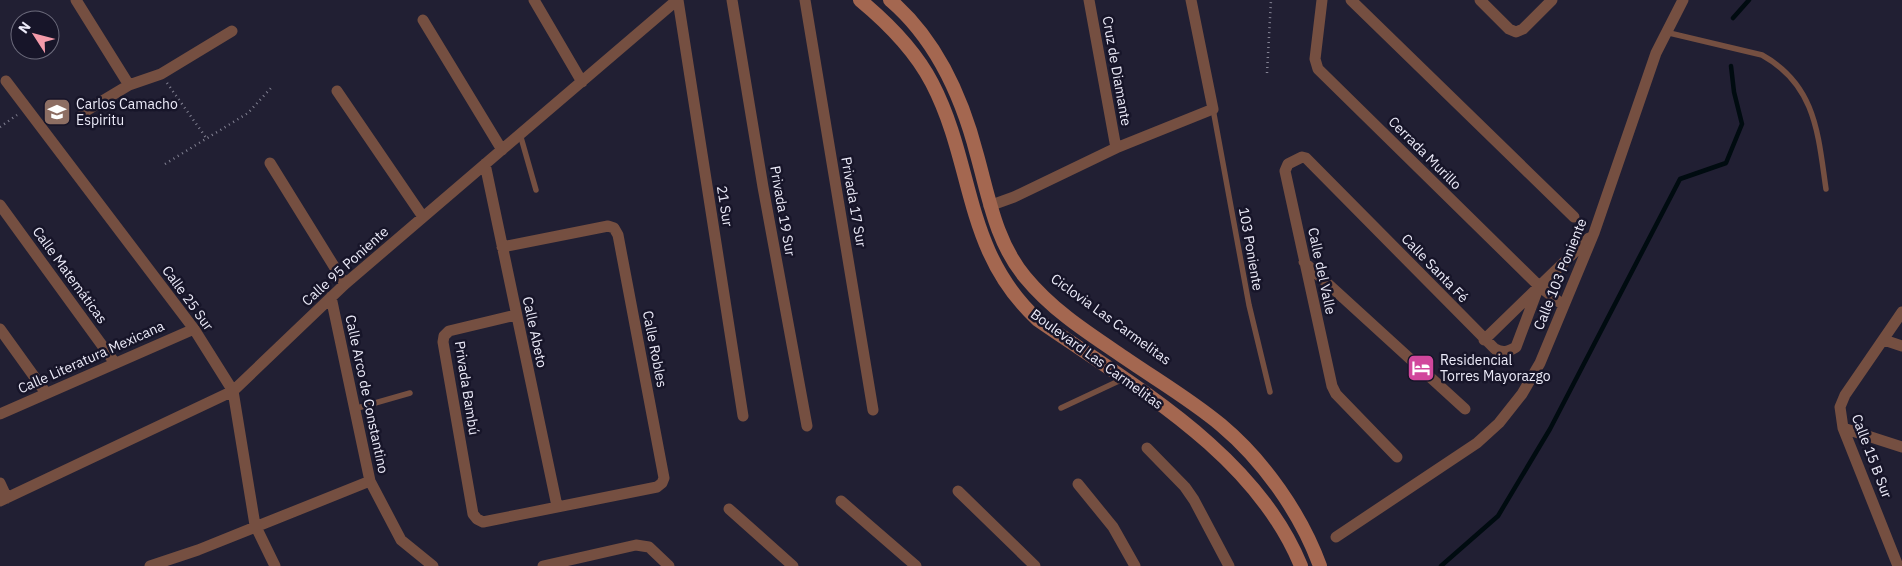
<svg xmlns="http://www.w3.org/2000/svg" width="1902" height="566" font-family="'IBM Plex Sans',sans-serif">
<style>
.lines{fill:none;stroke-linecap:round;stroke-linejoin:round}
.stream{stroke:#000b10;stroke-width:4.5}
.path{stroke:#848394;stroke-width:2.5;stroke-dasharray:1 4;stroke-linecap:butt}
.service{stroke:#754f41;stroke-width:5.5}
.minor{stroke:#754f41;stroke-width:11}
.secondary{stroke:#a46750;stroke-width:14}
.labels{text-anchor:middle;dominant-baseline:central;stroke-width:5;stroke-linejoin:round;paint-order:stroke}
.street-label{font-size:14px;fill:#ecebf9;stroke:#171529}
.poi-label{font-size:14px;fill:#ecebf9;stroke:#171529;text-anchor:start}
</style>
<rect width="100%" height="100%" fill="#211f33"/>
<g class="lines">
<path class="stream" d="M1733,18L1749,0
M1441,566L1498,516L1550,429L1680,179L1726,163L1742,124L1734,92L1731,66"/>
<path class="path" d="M1267,73L1271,0
M167,83L207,139
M0,127L17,115
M165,164L248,113L271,88"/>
<path class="service" d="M1665,32L1762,55C1816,85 1818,134 1826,189
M1213,109L1249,305L1270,392
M520,134L536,190
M1061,408L1123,379
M354,409L410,393"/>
<path class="minor" d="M76,0L129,85
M534,0L582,82
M678,0L743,416
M732,0L763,187L807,426
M805,0L873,410
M1089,0L1116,148
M1322,0L1315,59L1318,69L1539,286L1563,305
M1351,0L1574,217
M1480,0L1509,29L1516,32L1523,29L1552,0
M423,20L502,150
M6,81L194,329L233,391L255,525L275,566
M337,91L423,217
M84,112L129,85L161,74L232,31
M270,163L345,284
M485,164L557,506
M0,205L115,363
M989,206L1014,197L1116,148L1213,109L1191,0
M502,247L608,226L614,228L618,235L664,478L662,483L657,487L483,522L477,519L473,514L443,342L444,336L449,331L516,315
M1304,262L1465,409
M331,297L370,481L401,540L433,566
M0,329L46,393
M1484,340L1589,238
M1884,340L1902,346
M0,414L194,329
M1843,428L1902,447
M1147,448L1185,487L1194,500L1229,566
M1397,457L1336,394L1332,386L1285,171L1288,164L1302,157L1306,158L1495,349C1503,353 1508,352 1516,347L1539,286
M0,483L7,498
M1078,484L1113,527L1135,566
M958,491L1035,566
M0,501L233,391L345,284L677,0
M841,501L916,566
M729,509L793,566
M1336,537L1477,443L1499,423L1522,394L1540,363L1594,233L1656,53L1683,0
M150,566L198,550L370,481
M543,566L636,545L649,547L669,566
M1898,566L1843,428L1840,407L1845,395L1902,312"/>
<path class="secondary" d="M860,0C889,24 915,50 932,83C975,166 963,251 1038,320C1133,386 1255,453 1301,566
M890,0C937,40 962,97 977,155C989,198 996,242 1025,277C1053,311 1088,333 1125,358C1157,380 1191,400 1221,425C1264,461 1301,514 1320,566"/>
</g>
<defs>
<g id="school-square" transform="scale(1.4375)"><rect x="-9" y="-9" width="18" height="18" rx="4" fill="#8d6e63" stroke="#171529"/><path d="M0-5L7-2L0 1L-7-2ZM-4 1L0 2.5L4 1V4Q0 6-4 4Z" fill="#fff"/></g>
<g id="hotel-square" transform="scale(1.4375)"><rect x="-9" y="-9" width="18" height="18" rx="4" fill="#d1479c" stroke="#171529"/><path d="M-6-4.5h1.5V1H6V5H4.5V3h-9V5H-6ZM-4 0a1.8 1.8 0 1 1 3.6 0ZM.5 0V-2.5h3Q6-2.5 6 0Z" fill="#fff"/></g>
</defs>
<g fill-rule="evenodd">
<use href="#school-square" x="57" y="112"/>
<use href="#hotel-square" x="1421" y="368"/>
</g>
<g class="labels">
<g class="street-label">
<text transform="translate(1117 71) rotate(80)">Cruz de Diamante</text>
<text transform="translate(1425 153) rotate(45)">Cerrada Murillo</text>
<text transform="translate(854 202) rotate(80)">Privada 17 Sur</text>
<text transform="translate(725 206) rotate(81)">21 Sur</text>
<text transform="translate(783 211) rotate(80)">Privada 19 Sur</text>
<text transform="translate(1251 249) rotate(80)">103 Poniente</text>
<text transform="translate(345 266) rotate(-42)">Calle 95 Poniente</text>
<text transform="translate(1435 268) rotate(46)">Calle Santa Fé</text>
<text transform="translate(1322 271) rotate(78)">Calle del Valle</text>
<text transform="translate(1560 274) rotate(-68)">Calle 103 Poniente</text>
<text transform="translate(70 275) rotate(54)">Calle Matemáticas</text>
<text transform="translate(188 298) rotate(54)">Calle 25 Sur</text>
<text transform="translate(1111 319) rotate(36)">Ciclovia Las Carmelitas</text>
<text transform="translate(535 332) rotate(78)">Calle Abeto</text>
<text transform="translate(655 349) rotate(79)">Calle Robles</text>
<text transform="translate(91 357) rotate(-24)">Calle Literatura Mexicana</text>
<text transform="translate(1097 359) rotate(36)">Boulevard Las Carmelitas</text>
<text transform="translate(467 388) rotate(81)">Privada Bambú</text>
<text transform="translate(367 394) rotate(78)">Calle Arco de Constantino</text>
<text transform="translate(1872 456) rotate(69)">Calle 15 B Sur</text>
</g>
<g class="poi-label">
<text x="76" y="104">Carlos Camacho<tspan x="76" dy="16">Espiritu</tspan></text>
<text x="1440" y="360">Residencial<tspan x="1440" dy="16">Torres Mayorazgo</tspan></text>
</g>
</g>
<g transform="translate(35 35) rotate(306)"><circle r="24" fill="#171529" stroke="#6c6b7c"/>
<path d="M0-4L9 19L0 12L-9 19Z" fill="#f39aa9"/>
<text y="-8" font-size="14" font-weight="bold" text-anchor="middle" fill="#ecebf9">N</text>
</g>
</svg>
